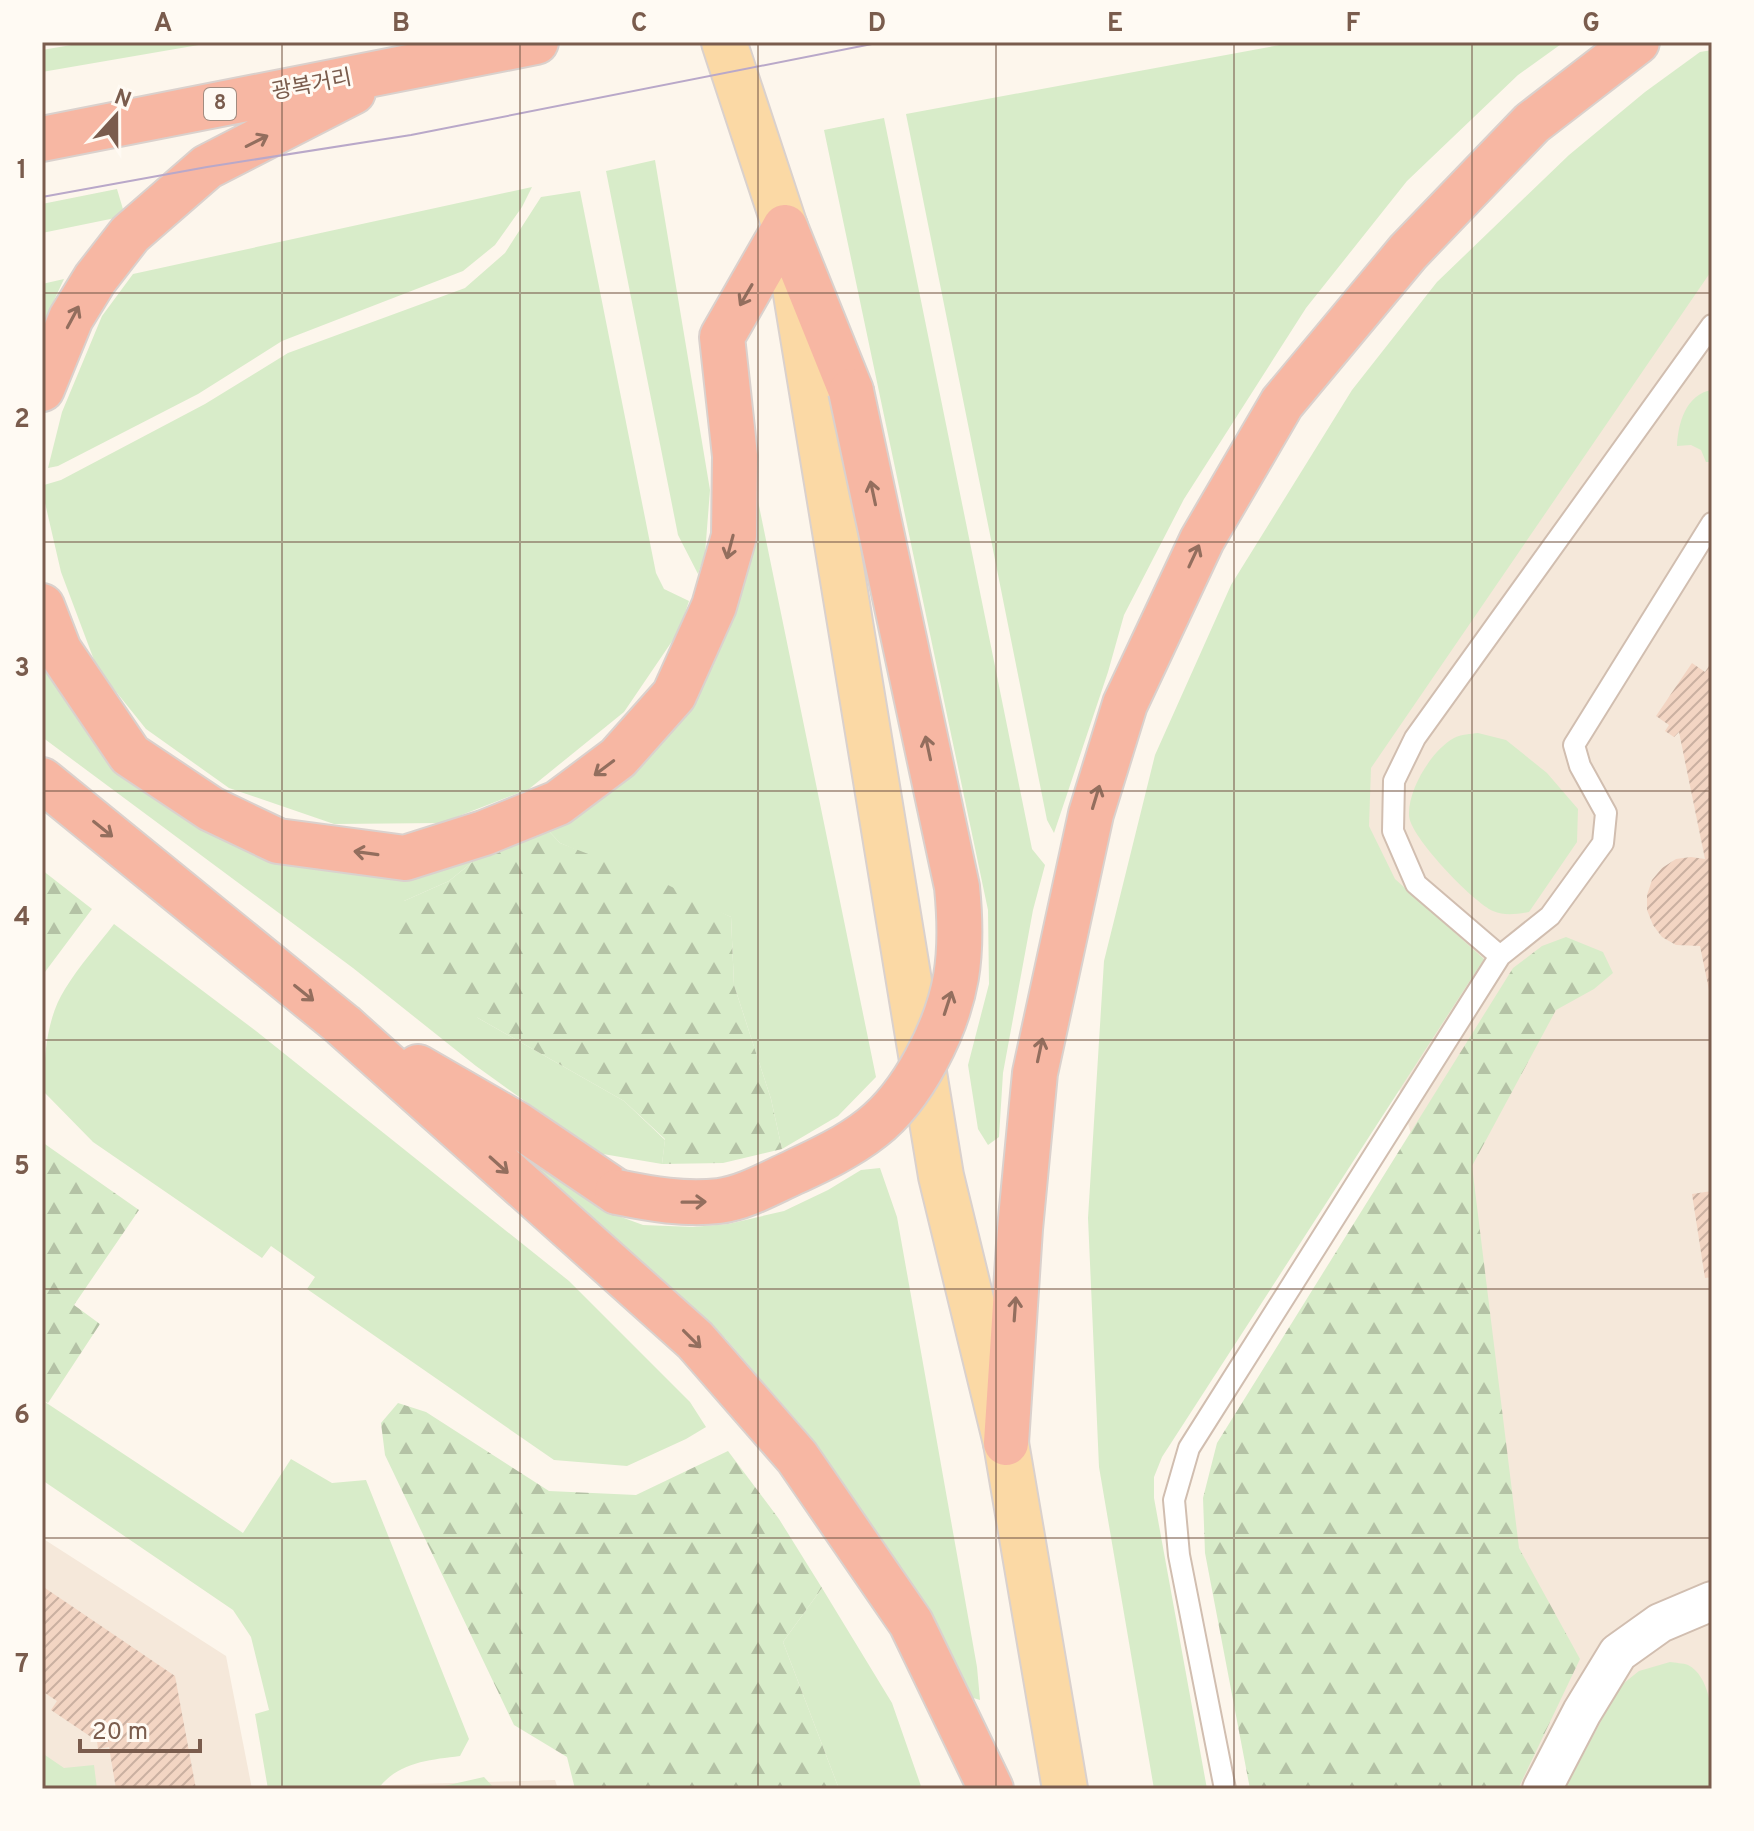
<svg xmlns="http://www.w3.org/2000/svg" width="1754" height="1831" font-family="Overpass,'Noto Sans KR',sans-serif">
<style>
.residential{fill:#f5e8da}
.green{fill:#d8ecc9}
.forest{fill:url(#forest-firs)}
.building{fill:url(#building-hatch)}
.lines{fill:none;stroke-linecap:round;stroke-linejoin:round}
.lane-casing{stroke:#d1beb0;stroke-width:24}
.street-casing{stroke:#d1beb0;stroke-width:42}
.primary-casing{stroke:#dad1cd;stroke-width:48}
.highway-casing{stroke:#dad1cd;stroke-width:48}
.lane{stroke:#fff;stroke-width:20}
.street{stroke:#fff;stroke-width:38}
.primary{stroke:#fbd9a5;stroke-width:44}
.highway{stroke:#f7b7a3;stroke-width:44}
.tram{stroke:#b9a8c9;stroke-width:2}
.highway-bridge-casing{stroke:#dad1cd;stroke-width:48;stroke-linecap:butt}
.highway-bridge{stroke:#f7b7a3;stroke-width:44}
.oneway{stroke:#936e5e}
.grid{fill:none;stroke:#7a5c4d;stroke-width:2;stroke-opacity:0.55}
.labels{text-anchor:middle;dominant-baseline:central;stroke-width:6;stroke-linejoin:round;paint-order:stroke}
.shield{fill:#fffaf3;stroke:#a28b7f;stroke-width:2}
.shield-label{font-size:20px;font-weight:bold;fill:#7a5c4d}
.street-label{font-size:22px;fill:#7a5c4d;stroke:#fffaf3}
.neatline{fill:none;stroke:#7a5c4d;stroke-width:3}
.grid-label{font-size:26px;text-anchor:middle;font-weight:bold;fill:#7a5c4d}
</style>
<defs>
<pattern id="forest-firs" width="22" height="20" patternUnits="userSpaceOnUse" patternTransform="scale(2)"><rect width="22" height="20" fill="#d8ecc9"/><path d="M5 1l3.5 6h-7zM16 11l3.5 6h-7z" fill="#b4c2a5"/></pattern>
<pattern id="building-hatch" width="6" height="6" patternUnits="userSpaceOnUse" patternTransform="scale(2)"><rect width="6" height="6" fill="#f3d5c3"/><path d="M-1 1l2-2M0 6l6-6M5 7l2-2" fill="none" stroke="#cab0a1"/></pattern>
</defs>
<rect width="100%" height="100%" fill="#fdf6ec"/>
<path class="residential" d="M1712,179V1789H1299L1430,1207L1329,822Z
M42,1538L226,1656L252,1789L555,1780L558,1789H42Z"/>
<path class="green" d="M89,42H216L42,72V50Z
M1296,42H1564L1518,75L1407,181L1306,308L1184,499L1124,615L1108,672L1054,833L1047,820L906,114Z
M1712,50V270L1371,768L1369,826L1395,879L1484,959L1162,1457L1154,1477V1498L1207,1789H1154L1099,1467L1088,1218L1104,961L1155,755L1231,585L1352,390L1437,282L1569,155L1645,92L1700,52Z
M884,118L1032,849L1045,865L1033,910L1003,1073L999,1137L988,1145L978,1129L968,1065L989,984L988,910L824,130Z
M655,160L710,490L705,554L698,574L678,535L606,171Z
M532,187L522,207L495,245L463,271L282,341L198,394L58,466L48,468L62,412L102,316L133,274Z
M117,189L125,216L42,233V204Z
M580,191L656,573L664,589L689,601L679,631L624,712L529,789L441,823L334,824L229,788L146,729L97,668L61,572L42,490L44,485L61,480L205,404L288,353L465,288L505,253L541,197Z
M64,279L42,326V284Z
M1712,390V462H1706L1701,450L1691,445L1677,446C1678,423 1686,394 1712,390Z
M758,501L876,1077L838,1116L782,1149L771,1099L734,985L731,917L560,843L545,827L585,809L658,748L713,666L747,573Z
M42,654L76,717L153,796L269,857L481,855L449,881L404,901L478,1018L624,1101L665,1140L662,1164L597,1153L476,1066L353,968L42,737Z
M1478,733L1506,740L1547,773L1578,809L1577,842L1529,912C1516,914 1505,916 1493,911C1473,902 1409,836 1409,815C1408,789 1432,750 1454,738C1461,734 1471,734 1478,733Z
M114,924L256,1031L569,1281L690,1402L706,1427L686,1439L627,1466L554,1460L307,1289L315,1277L271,1246L262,1258L93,1142L44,1092C44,1057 46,1019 65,989C79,966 98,945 114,924Z
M466,1110L605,1211L643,1225L693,1227L728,1224L784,1211L828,1190L861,1170L880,1168L897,1217L977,1667L980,1700L963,1695L927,1630L803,1428L725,1338Z
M42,1400L243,1533L291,1459L332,1483L366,1480L469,1739L460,1756C429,1760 398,1762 378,1789H268L255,1714L269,1710L251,1637L233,1610L42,1480Z
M822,1588L892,1703L922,1789H839L783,1642Z
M1670,1662C1675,1663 1683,1663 1688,1665C1721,1682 1712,1757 1712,1789H1565L1619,1687L1639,1671Z
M42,1753L64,1768L94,1765L97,1789H42Z
M484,1777L495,1789H431Z"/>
<path class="forest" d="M545,827L560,843L668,885L731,917L734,985L771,1099L782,1149L723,1163L662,1164L665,1139L624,1101L478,1018L423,976L388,939L404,901L449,881L481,855Z
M42,870L92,909L42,976Z
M1566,937L1603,952L1613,973L1594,989L1556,1010L1472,1166L1519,1548L1580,1659L1518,1789H1250L1205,1553L1203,1498L1217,1443L1513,968L1542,946Z
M42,1142L139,1210L74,1305L100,1324L48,1403L42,1400Z
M398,1403L426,1412L549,1491L636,1495L728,1451L779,1519L822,1588L783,1642L839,1789H575L567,1757L514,1725L385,1455L381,1423Z"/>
<path class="building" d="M1692,663L1705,672L1709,666L1712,668L1711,1000L1700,946L1676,945L1662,937L1653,925L1647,910V895L1652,880L1662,868L1676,859L1691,857L1705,859L1679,732L1674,737L1665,731L1669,725L1656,716Z
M1712,1191V1277L1705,1278L1692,1194Z
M42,1586L175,1676L196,1789H116L109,1747L98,1749L97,1741L51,1710L57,1701L42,1691Z"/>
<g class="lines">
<g class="lane-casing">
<path id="lane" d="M1500,956L1416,884L1393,831L1394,781L1415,738L1712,325
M1225,1789L1179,1555L1174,1500L1189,1448L1500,956L1550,916L1603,843L1606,813L1580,766L1574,745L1712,523"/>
</g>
<g class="street-casing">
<path id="street" d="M1542,1789L1582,1712L1618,1653L1660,1623L1712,1601"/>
</g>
<g class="primary-casing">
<path id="primary" d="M724,42L785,227L941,1176L1006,1443L1065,1789"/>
</g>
<g class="highway-casing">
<path id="highway" d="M42,139L536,42
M785,227L851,391
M42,389L71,318L95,279L130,234L207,167L353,92
M42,606L59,650L130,755L211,809L278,841L405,858L484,833L558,803L618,758L674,695L714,606L734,536L735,456L722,337L785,227
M42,780L343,1025L695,1340L797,1457L911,1623L991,1789
M418,1067L515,1123L617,1192
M1006,1443L1020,1229L1035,1073L1091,814L1125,704L1202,540L1282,403L1408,252L1532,123L1637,42"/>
</g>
<use href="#lane" class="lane"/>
<use href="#street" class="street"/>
<use href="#primary" class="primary"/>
<use href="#highway" class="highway"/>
<path class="tram" d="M42,197L207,167L411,135L882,42"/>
<g class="highway-bridge-casing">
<path id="highway-bridge" d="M617,1192C651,1199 685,1205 719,1201C744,1198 770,1183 792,1173C820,1160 848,1147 872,1128C913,1096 947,1029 956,977C961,947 960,917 957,887L851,391"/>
</g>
<use href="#highway-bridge" class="highway-bridge"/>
</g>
<defs><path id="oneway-shaft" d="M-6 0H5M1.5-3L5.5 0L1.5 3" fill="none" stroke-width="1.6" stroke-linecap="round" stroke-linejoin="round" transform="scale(2)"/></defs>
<g class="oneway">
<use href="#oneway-shaft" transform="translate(257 141) rotate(-27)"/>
<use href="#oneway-shaft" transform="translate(746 295) rotate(120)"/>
<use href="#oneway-shaft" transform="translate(73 317) rotate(-62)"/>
<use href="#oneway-shaft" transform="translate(873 493) rotate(-102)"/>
<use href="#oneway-shaft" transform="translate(730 547) rotate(105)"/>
<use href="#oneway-shaft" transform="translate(1194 556) rotate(-65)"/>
<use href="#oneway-shaft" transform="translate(928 748) rotate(-102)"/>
<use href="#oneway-shaft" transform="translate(604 768) rotate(143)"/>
<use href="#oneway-shaft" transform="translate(1096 797) rotate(-73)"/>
<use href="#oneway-shaft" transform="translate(103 829) rotate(39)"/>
<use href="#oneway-shaft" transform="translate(366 853) rotate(-172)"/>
<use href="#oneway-shaft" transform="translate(304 993) rotate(39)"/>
<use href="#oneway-shaft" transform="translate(948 1003) rotate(-72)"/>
<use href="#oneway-shaft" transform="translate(1040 1050) rotate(-78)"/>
<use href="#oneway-shaft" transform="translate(499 1165) rotate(42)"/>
<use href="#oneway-shaft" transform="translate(694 1202) rotate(-1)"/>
<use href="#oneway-shaft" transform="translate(1015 1309) rotate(-86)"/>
<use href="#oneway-shaft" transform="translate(692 1339) rotate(45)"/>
</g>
<path class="grid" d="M282,42V1789M520,42V1789M758,42V1789M996,42V1789M1234,42V1789M1472,42V1789M42,293H1712M42,542H1712M42,791H1712M42,1040H1712M42,1289H1712M42,1538H1712"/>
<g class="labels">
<rect class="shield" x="204" y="88" width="32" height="32" rx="6"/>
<g class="shield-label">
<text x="220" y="104">8</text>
</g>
<g class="street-label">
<text transform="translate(312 86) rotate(-11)">광복거리</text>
</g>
</g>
<rect width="1754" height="1831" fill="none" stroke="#fffaf3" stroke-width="88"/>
<g transform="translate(116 116) rotate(21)" stroke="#fffaf3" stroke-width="6" paint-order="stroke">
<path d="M0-6L14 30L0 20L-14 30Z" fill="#7a5c4d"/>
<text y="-12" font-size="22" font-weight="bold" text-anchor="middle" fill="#7a5c4d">N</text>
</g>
<path d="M80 1739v12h120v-12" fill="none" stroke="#7a5c4d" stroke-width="4"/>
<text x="92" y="1739" font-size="24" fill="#7a5c4d" stroke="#fffaf3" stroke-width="6" paint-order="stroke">20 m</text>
<rect x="44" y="44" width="1666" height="1743" class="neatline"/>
<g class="grid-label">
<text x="163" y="31">A</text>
<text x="401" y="31">B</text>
<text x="639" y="31">C</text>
<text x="877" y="31">D</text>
<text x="1115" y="31">E</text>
<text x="1353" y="31">F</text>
<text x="1591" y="31">G</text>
<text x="22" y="178">1</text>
<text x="22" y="427">2</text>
<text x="22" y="676">3</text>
<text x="22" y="925">4</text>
<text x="22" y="1174">5</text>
<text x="22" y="1423">6</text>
<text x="22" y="1672">7</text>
</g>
</svg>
